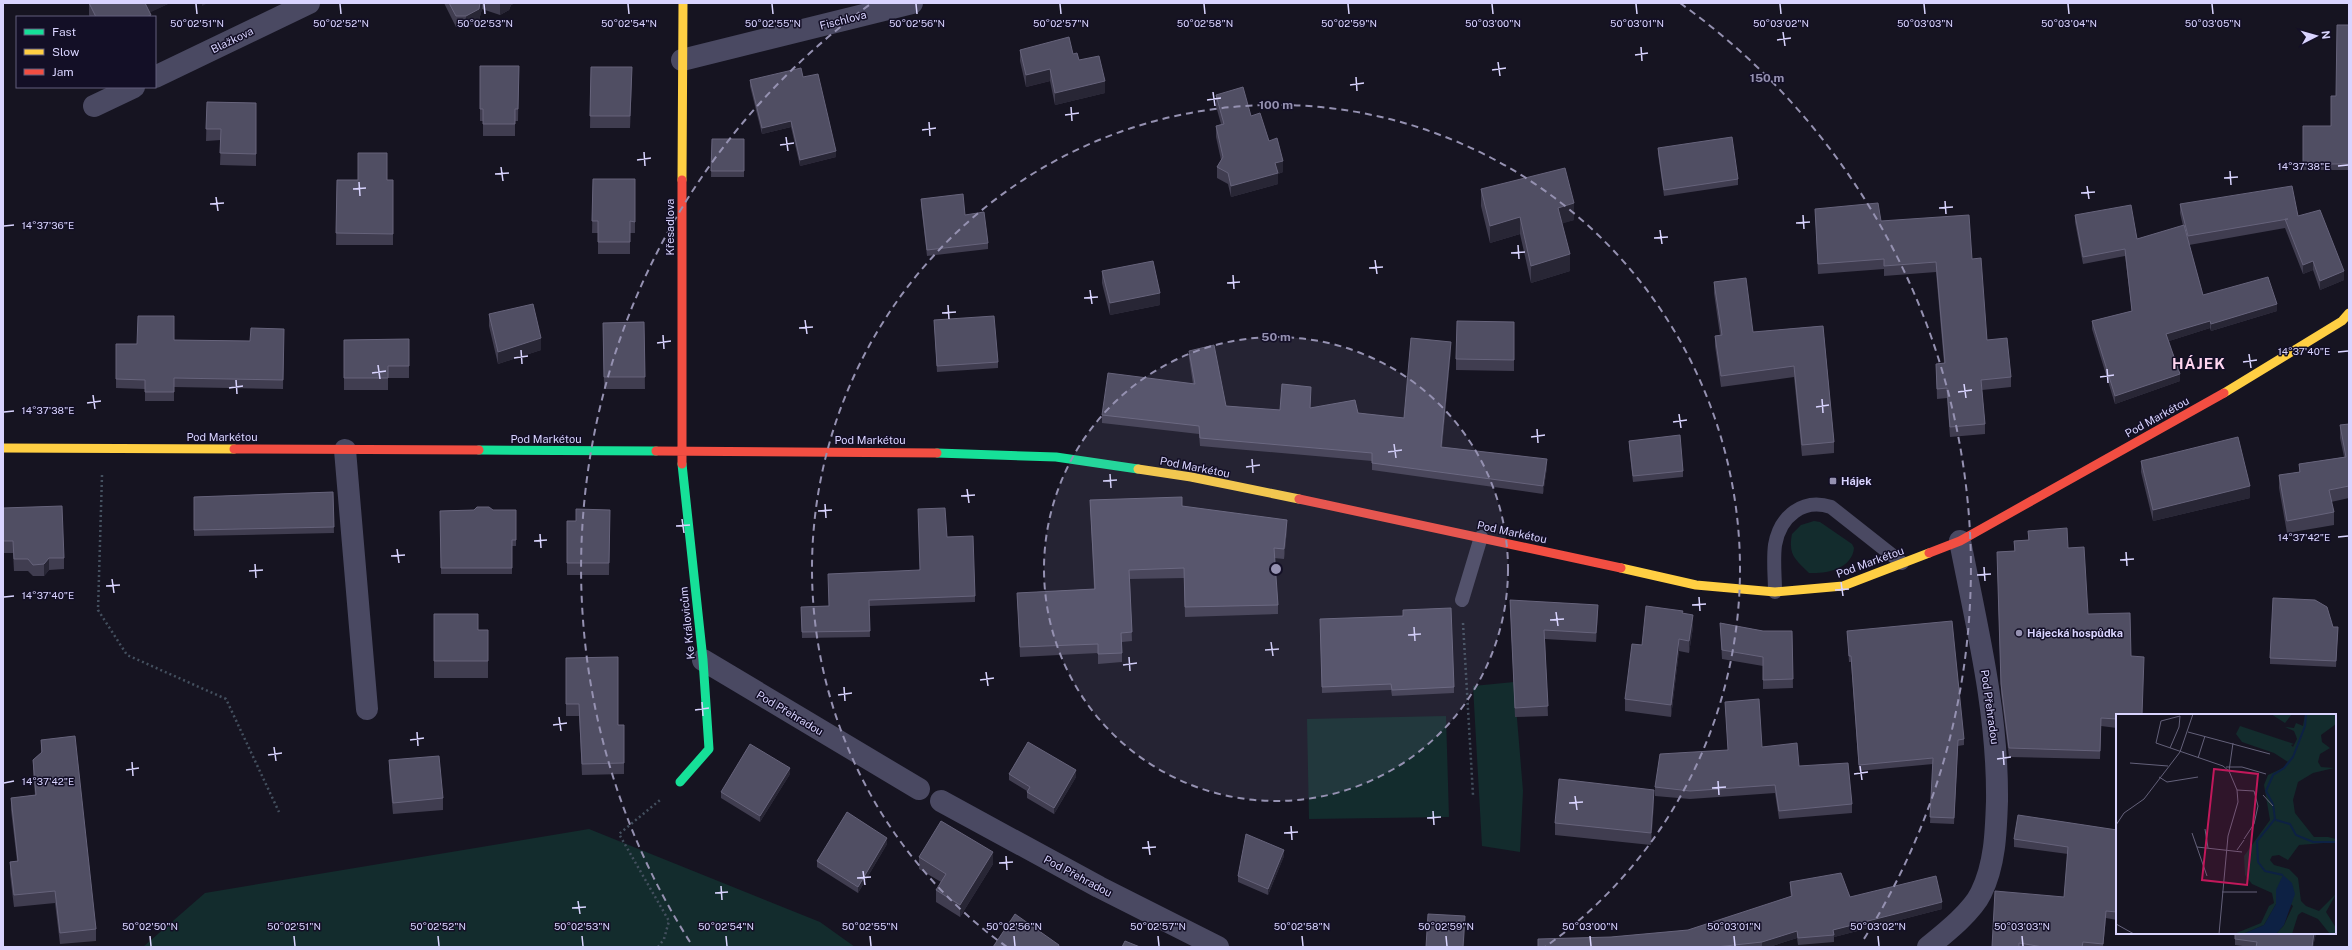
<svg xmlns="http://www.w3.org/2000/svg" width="2352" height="950" font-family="'Public Sans',sans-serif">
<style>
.green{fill:#132c2d}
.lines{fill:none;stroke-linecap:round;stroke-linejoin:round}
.path{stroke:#44505f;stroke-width:2.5;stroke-dasharray:2 3;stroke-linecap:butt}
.lane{stroke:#4a4962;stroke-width:14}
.street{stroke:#4a4962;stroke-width:22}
.fast{stroke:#16e098;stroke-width:9}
.slow{stroke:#ffcf43;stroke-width:9}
.jam{stroke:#f24e42;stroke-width:9}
.wall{fill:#403d50}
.shaded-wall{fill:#282635}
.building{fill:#504e63;stroke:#66637b}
.ticks{fill:none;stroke:#d9d4ff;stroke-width:1.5}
.ring{fill:none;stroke:#9591b1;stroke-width:2;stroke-dasharray:7 5}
.poi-dot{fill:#9591b1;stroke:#130f26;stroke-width:1.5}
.labels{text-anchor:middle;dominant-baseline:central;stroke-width:3;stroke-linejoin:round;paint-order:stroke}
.street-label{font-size:11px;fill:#d9d4ff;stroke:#130f26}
.poi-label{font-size:11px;font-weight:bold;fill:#d9d4ff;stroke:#130f26;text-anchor:start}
.district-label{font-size:15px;font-weight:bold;letter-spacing:1px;fill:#ffd6f0;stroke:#130f26}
.inset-river{fill:none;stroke:#0d2144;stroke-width:2}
.inset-road{fill:none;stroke:#64617a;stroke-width:1}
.view{fill:#c2185b;fill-opacity:0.15;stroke:#c2185b;stroke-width:2}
.inset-edge{fill:none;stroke:#d9d4ff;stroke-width:2}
.ticks-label{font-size:10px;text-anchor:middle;fill:#d9d4ff;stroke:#130f26;stroke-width:3;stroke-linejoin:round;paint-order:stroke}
.centre{fill:#9591b1;stroke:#130f26;stroke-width:2}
.ring-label{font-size:12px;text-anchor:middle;font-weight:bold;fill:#9591b1;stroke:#130f26;stroke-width:3;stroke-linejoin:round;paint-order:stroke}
</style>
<rect width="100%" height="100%" fill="#161421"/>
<path class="green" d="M1814,521L1820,522L1852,544L1854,548C1852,569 1826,574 1809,573C1795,559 1788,555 1792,534L1801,525Z
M1514,682L1523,791L1520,852L1482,846L1473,686Z
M1446,716L1449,817L1309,819L1307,719Z
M589,829L820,922L855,947H143L205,893Z"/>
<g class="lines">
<path class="path" d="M102,475L98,610L127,655L226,699L279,812
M1463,623L1473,795
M658,947L664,939L669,921L619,834L660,800"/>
<path class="lane" d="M1775,592C1775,577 1773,560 1775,545C1780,516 1803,498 1831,507L1902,563
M1462,600L1481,537"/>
<path class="street" d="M682,60L912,3
M155,77L309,3
M94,106L134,87
M345,450L367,709
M703,660L919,789
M941,801L1099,887L1218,947
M1928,947C1944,934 1972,912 1981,893C1995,865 1996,832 1997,801C1998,712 1977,628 1960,541"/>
<path class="fast" d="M479,450L656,451
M937,453L1056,457L1138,469
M680,782L709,749L703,660L682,464"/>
<path class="slow" d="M682,180L683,3
M2224,393L2342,321L2349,313
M3,448L234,449
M1138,469L1191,477L1299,499
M1621,568L1696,585L1775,592L1843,586L1929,553"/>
<path class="jam" d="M682,180V464
M234,449L479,450
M656,451L937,453
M1299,499L1621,568
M1929,553L1960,541L2224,393"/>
</g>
<path class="wall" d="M89,3H170L150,12L151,17H90L89,15Z
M444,3H515L511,5L509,10L500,15L482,9L479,20L466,27H456Z
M2349,25V170H2303V126H2331Z
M1020,50L1073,54L1105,93L1055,105L1050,81L1026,87L1020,61Z
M480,66H519L518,121H515V136H483V121H480Z
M591,67L632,79L630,128H590Z
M750,80L836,157L800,166L791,127L762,134L750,86Z
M1216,95L1251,116L1269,141L1283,172L1278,174V184L1231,197L1228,184L1217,178V167L1221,160L1216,137V126L1221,124L1216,106Z
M207,102L256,103V166L220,165L221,140L206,141Z
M712,139H744V177H711Z
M1658,148L1738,179V185L1664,196L1658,154Z
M593,179H635V233H630V254H598V233H592Z
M337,180H393V245H336Z
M1481,189L1574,220L1562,223L1570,271L1531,283L1520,234L1490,243L1481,206Z
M921,199L965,215L988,243V249L927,256L921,205Z
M2180,204L2298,216L2344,280L2320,290L2313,270L2303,274L2285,228L2189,245L2203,295L2277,311L2211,331L2210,328L2169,341L2180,381L2115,404L2092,329V321L2132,311L2125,256L2083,264L2075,222V215L2137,239L2183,226L2180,213Z
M1815,209L1881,221L1972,259L1987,340L2011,377V387L1982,390L1985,424V434L1950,437L1947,398L1937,399L1936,364L1944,363L1936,272L1884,276V269L1818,274Z
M1102,271L1160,305L1110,315L1102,283Z
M1714,282L1753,332L1823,326L1834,442V453L1802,456L1794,377L1721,387L1715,346V336L1720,335L1714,293Z
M489,314L541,350L498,364L489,326Z
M934,320L998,362V368L937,372Z
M644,322L645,389H604L603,323Z
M1514,322V371L1456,370V359Z
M284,329L283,389L174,387V401H145V389L116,388V344H137L174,340L250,341Z
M409,339V378H388V390H344V340Z
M1451,350L1442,447L1547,467L1543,494L1372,470V461L1200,446L1199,434L1102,423V415L1193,384L1189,358V351L1226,406L1280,410L1311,395L1310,408L1404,418Z
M2349,424V498L2331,502L2334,512V525L2287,533L2279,488V475L2299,472V464L2344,457L2340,438V425Z
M1629,441L1683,471V477L1633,482L1629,447Z
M2141,461L2250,498L2153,521L2141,472Z
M333,492L334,533L194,536V497Z
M1090,500L1182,506L1287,529L1284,559L1274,558L1278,605V614L1185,617L1184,578L1130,579L1132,641L1122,642V662L1098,664V653L1020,657L1017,593L1094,589Z
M3,508L64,558V569L49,570L44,576H33L28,571H14L13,553H3Z
M474,510H516V546H512V574H441L440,511Z
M610,510L609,575H567V521H576Z
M2028,531L2068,548L2117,715V728L2101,726L2100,759L2009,757L2001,693L1997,552L2014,551V541L2028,540Z
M947,537L975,596V602L869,606L870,637L802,638L801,607L829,606L919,570Z
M1510,600L1598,614L1596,642L1545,639L1548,716L1515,717Z
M1683,613L1693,627L1689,653L1679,651L1671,717L1625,711V699L1642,645Z
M434,614L478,630H488V678H434Z
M1403,616L1454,687V693L1392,696L1391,690L1322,693L1320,625Z
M1720,623L1763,631H1792L1793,688L1763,689V666L1722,659Z
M2333,627H2338L2336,667L2270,664V658Z
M1847,631L1964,739V745L1958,746L1954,824L1930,823L1933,764L1859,771L1851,662H1849Z
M566,658L618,725H624V774L582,775L579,716H566Z
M1725,702L1762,747L1799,766L1852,804V813L1779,819L1775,793L1690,799L1655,796V787L1728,750Z
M41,740L96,929V941L60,944L55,903L14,907L10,874V862L17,861L11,810V798L35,795L33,772V760L41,753Z
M389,760L443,798V810L393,814L389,772Z
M790,774L760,822L721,798V792Z
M1009,774L1076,777L1054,814L1027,798V791L1009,780Z
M1654,802L1651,845L1555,835V823Z
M2117,830V920L2106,918L2103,947H1992L2064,897L2068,854L2014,847V839Z
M887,844L858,893L817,867V861Z
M1284,856L1268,895L1238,882V876Z
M919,857L993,864L960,917L936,902V890L941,882L919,869Z
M1790,882L1850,897L1942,909L1834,937V942L1798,945L1797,938L1769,947H1538L1611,937L1688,930L1791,897L1790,889Z
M2316,933L2313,947H2250L2235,945V939Z"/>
<path class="shaded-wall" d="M145,3H170L145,15Z
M202,3H208L202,6Z
M480,3H482V9L479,20L466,27V16Z
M501,3H515L511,5L509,10L500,15V4Z
M632,67V79L630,128V116Z
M1050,69V81L1026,87V75Z
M1105,81V93L1055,105V93Z
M791,121V127L762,134V128Z
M836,151V157L800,166V160Z
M1283,161V172L1278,174V184L1231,197V186L1275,163Z
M1574,203V220L1558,225V208Z
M1520,217V234L1490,243V226Z
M1570,254V271L1531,283V266Z
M2313,261V270L2303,274V265Z
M2344,271V280L2320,290V281Z
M1160,293V305L1110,315V303Z
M2277,304V311L2211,331V324Z
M2210,321V328L2166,342V334Z
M541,338V350L498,364V352Z
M1451,342V350L1441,455V447Z
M2180,374V381L2115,404V396Z
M1547,459V467L1543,494V486Z
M2250,486V498L2153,521V510Z
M1287,520V529L1284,559V549Z
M49,558V570L44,576V564Z
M1598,605V614L1596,642V633Z
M1693,615V627L1689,653V641Z
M1679,639V651L1671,717V705Z
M790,768V774L760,822V816Z
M1076,770V777L1054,814V808Z
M1654,790V802L1651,845V833Z
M887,838V844L858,893V887Z
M1284,850V856L1268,895V889Z
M993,852V864L960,917V905Z
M1942,902V909L1834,937L1833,930Z
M2106,911V918L2103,947V944Z
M1465,916V928L1464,947H1463Z
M1797,931V938L1769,947H1762V942Z
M2314,933H2316L2313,947H2312Z"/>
<path class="building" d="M89,3H145L151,15L147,17H96Z
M449,3H480L479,9L466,16H456Z
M2337,25H2349V164H2303V126H2331V96H2336Z
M1069,37L1073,54L1077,53L1079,60L1099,56L1105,81L1055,93L1050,69L1026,75L1020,50Z
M480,66H519L518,109H515V124H483V109H480Z
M591,67H632L630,116H590Z
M801,68L803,77L818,74L836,151L800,160L791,121L762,128L750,80Z
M1243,87L1251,116L1260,113L1269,141L1277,138L1283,161L1275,163L1278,173L1231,186L1228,173L1217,167L1223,157L1216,126L1224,124L1216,95Z
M207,102L256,103V154L220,153L221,129H206Z
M1732,137L1738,179L1664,190L1658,148Z
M712,139H744V171H711Z
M358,153H387V180H393V234L336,233L337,180H358Z
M1565,168L1574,203L1558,208L1570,254L1531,266L1520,217L1490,226L1481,189Z
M593,179H635V222L630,221V242H598V221H592Z
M2292,186L2298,216L2320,210L2344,271L2320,281L2313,261L2303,265L2285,219H2288L2188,236L2180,204Z
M963,194L965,215L984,212L988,243L927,250L921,199Z
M1878,203L1881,221L1969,215L1972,259L1981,258L1987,340L2007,338L2011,377L1981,380L1985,424L1950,427L1947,388L1937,389L1936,364L1945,363L1936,262L1884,266V259L1818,264L1815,209Z
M2131,205L2137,239L2184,225L2203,295L2268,277L2277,304L2211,324L2210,321L2166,334L2180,374L2115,396L2092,321L2132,311L2125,249L2083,257L2075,215Z
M1153,261L1160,293L1110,303L1102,271Z
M1746,278L1753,332L1823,326L1834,442L1802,445L1794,366L1721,376L1715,336L1722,335L1714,282Z
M533,304L541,338L498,352L489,314Z
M138,316H174V340L250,341L251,328L284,329L283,380L174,378V392H145V380L116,379V344H137Z
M994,316L998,362L937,366L934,320Z
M1457,321L1514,322V360L1456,359Z
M644,322L645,377H604L603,323Z
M1411,338L1451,342L1441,447L1547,459L1543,486L1372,463V453L1200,438L1199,426L1102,415L1108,373L1195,384L1189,351L1214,345L1226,406L1280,410L1282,384L1311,387L1310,408L1355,400L1358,413L1404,418Z
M409,339V366H388V378H344V340Z
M2349,424V486L2329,490L2334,512L2287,521L2279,475L2300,472L2299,464L2346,457L2340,425Z
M1680,435L1683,471L1633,476L1629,441Z
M2238,437L2250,486L2153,510L2141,461Z
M333,492L334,527L194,530V497Z
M1182,497V506L1287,520L1284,549L1274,548L1278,605L1185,607L1184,568L1129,570L1132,632L1121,633L1122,653L1098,654V644L1020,647L1017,593L1095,589L1090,500Z
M62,506L64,558H49L44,564L33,565L28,559H14L13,541H3V508Z
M477,507H489L493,510H516V540H512V568H441L440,511L474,510Z
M945,508L947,537L973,536L975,596L869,600L870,631L802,632L801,607L829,606L828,574L920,570L918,509Z
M576,509L610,510L609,563H567V521H576Z
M2067,528L2068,548L2084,547L2088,614L2130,613L2131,656L2144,657L2142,715H2117V719L2101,718L2100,751L2009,748L2001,684L1997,552L2015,551L2014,541L2029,540L2028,531Z
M2273,598L2315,600L2327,607L2333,627H2338L2336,661L2270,658Z
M1510,600L1598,605L1596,633L1544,630L1548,706L1515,708Z
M1646,606L1683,611L1682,613L1693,615L1689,641L1679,639L1671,705L1625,699L1632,644L1642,645Z
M1451,608L1454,687L1392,690L1391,684L1322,687L1320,619L1403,616V610Z
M434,614H478V630H488V661H434Z
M1952,621L1964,739L1958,740L1954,818L1930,817L1933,758L1859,765L1851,656H1849L1847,631Z
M1720,623L1763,631H1792L1793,679L1763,680V657L1722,650Z
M618,657V725H624V763L582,764L579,704H566V658Z
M1759,699L1762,747L1797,743L1799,766L1848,763L1852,804L1779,811L1775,785L1690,791L1655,787L1660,754L1728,750L1725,702Z
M75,736L96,929L60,933L55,891L14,895L10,862L18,861L11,798L36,795L33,760L42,752L41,740Z
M1028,742L1076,770L1054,808L1027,792L1030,787L1009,774Z
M750,744L790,768L760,816L721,792Z
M439,756L443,798L393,803L389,760Z
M1559,779L1654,790L1651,833L1555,823Z
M847,812L887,838L858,887L817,861Z
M2018,815L2117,830V912L2106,911L2103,944L2083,942L2082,947H2043L2019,943V947H1992L1995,891L2064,897L2068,847L2014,839Z
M941,821L993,852L960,905L936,890L946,874L919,857Z
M1246,834L1284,850L1268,889L1238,876Z
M1841,873L1850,897L1936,876L1942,902L1833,930L1834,935L1798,938L1797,931L1762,942L1716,947H1538V939L1611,937L1688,930L1792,896L1790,882Z
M1015,914L1059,945L1058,947H993Z
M1428,914L1465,916L1463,947H1426Z
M2235,933H2314L2312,947H2256L2257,942L2235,939Z
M1125,941L1140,947H1122Z"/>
<path class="ticks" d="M196,4L197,14M340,4L341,14M484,4L485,14M628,4L629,14M772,4L773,14M916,4L917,14M1060,4L1061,14M1204,4L1205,14M1348,4L1349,14M1492,4L1493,14M1636,4L1637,14M1780,4L1781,14M1924,4L1925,14M2068,4L2069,14M2212,4L2213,14M1783,32L1785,46M1777,40L1791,38M1641,47L1642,61M1635,55L1648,53M1498,62L1500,76M1492,70L1506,68M1356,77L1357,91M1350,85L1364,83M1213,92L1215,106M1207,100L1221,98M1071,107L1072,121M1065,115L1079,113M929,122L930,136M922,130L936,128M786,137L788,151M780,145L794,143M644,152L645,166M637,160L651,158M2338,166L2348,165M501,167L503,181M2230,171L2231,185M495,174L509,173M2224,178L2238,177M359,182L360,196M2087,186L2089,199M353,189L366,188M2081,193L2095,192M216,197L218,211M1945,201L1946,214M210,204L224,203M1939,208L1953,207M1803,215L1804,229M1796,223L1810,222M4,226L14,225M1660,230L1662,244M1654,238L1668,237M1518,245L1519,259M1511,253L1525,252M1375,260L1377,274M1369,268L1383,267M1233,275L1234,289M1227,283L1240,282M1090,290L1092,304M1084,298L1098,297M948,305L949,319M942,313L956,312M805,320L807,334M799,328L813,327M663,335L664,349M657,343L671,341M521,350L522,364M2338,352L2348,351M2249,354L2251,368M514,358L528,356M2243,362L2257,360M378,365L380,379M2107,369L2108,383M372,373L386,371M2100,377L2114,375M236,380L237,394M1964,384L1966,398M229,388L243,386M1958,392L1972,390M93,395L95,409M1822,399L1823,413M87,403L101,401M1816,407L1829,405M4,412L14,411M1679,414L1681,428M1673,422L1687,420M1537,429L1538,443M1531,437L1545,435M1394,444L1396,458M1388,452L1402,450M1252,459L1253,473M1246,467L1260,465M1110,474L1111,488M1103,481L1117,480M967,489L969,503M961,496L975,495M825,504L826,518M818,511L832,510M682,519L684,533M676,526L690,525M540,534L541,548M2338,537L2348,536M534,541L547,540M397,549L399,563M2126,552L2127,566M391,556L405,555M2120,560L2134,559M255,564L256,578M1984,567L1985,581M249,571L263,570M1977,575L1991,574M112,579L114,593M1841,582L1843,596M106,586L120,585M1835,590L1849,589M4,597L14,596M1699,597L1700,611M1692,605L1706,604M1556,612L1558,626M1550,620L1564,619M1414,627L1415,641M1408,635L1421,634M1271,642L1273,656M1265,650L1279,649M1129,657L1130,671M1123,665L1137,663M986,672L988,686M980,680L994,678M844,687L845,701M838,695L852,693M702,702L703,716M695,710L709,708M559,717L561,731M553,725L567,723M417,732L418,746M410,740L424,738M274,747L276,761M2003,751L2004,765M268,755L282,753M1997,759L2011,757M132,762L133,776M1860,766L1862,780M126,770L139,768M1854,774L1868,772M1718,781L1719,795M4,783L14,781M1712,788L1726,787M1575,796L1577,810M1569,803L1583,802M1433,811L1434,825M1427,818L1441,817M1291,826L1292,840M1284,833L1298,832M1148,841L1150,855M1142,848L1156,847M1006,856L1007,870M999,863L1013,862M863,871L865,885M857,878L871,877M721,886L722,900M715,893L728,892M578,901L580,914M572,908L586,907M150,936L151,946M294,936L295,946M438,936L439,946M582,936L583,946M726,936L727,946M870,936L871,946M1014,936L1015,946M1158,936L1159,946M1302,936L1303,946M1446,936L1447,946M1590,936L1591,946M1734,936L1735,946M1878,936L1879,946M2022,936L2023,946"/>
<circle cx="1276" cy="569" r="232" fill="#9591b1" fill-opacity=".12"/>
<g class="ring">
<circle cx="1276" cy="569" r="232"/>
<path d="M1007 947A464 464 0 1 1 1545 947"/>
<path d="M690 942A695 695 0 0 1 872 3M1680 3A695 695 0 0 1 1862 942"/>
</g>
<g class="poi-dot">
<rect x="1829" y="477" width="8" height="8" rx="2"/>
<circle cx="2019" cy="633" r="4"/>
</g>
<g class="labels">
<g class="street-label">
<text transform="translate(843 20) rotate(-14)">Fischlova</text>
<text transform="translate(232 40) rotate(-26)">Blažkova</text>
<text transform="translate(670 227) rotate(-90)">Křesadlova</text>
<text transform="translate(2157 417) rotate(-29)">Pod Markétou</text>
<text x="222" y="437">Pod Markétou</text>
<text x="546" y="439">Pod Markétou</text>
<text x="870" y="440">Pod Markétou</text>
<text transform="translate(1195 467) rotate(11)">Pod Markétou</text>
<text transform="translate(1512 532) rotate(12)">Pod Markétou</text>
<text transform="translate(1870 562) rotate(-20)">Pod Markétou</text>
<text transform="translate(687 623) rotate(-96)">Ke Královicům</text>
<text transform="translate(1990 707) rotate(82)">Pod Přehradou</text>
<text transform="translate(790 713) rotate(31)">Pod Přehradou</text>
<text transform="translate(1078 876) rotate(28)">Pod Přehradou</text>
</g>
<g class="poi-label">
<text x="1841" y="481">Hájek</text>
<text x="2027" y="633">Hájecká hospůdka</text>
</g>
<g class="district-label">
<text x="2199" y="363">HÁJEK</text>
</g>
</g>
<g transform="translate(2116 714)">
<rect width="220" height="220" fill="#161421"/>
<path d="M155,0H176L169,9ZM189,0H220V10L205,21L206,28L214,34L204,40L202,48L205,53L218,54L197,59L182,68L177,86L179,99L198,123H212L220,125V128L183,131L172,146L163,141L156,142L154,146L158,151L173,155L182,164L185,187L190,192L203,197L220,180L210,198L220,214V220H214L202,205L186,198L182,201L176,220H160L168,211L177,192L160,176V190L148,211L127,220H118L145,209L153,192L158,189L156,179L136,170L129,161L128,142L154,106L148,71L152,61L167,54L172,48L158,39L126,28L120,20L124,12L178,30L175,31L177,33L181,25L180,22L178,17L169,13L178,14L180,9L187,12Z" fill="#132c2d"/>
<path d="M167,161L176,169L179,180L168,211L160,220H127L148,211L160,190V176Z" fill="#0d2144"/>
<path class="inset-river" d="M160,106L174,110L180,121L197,128H220M167,161L149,157L142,148L141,127L159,105L157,90L150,77L157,61L168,54L177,43L189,12L190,0"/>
<path class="inset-road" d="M72,18L154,40M54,34L63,13L64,2L45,7L40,29L107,52L113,57L121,76L122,88L112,122L103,220M82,44L89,22M14,49L52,52M110,53H126L150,60M113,57L117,29M43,63L51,68L82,63M121,76L138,77L142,92L138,110L128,125M147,81L157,92M0,111L8,99L28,85L64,38L77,0M89,115L92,134M76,119L91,162M81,133L126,138M121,136L128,126M106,178H141M0,210L18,220"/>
<path class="view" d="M98,55L142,60L131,171L86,166Z"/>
<rect width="220" height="220" class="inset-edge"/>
</g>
<g class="ticks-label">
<text x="197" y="27">50°02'51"N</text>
<text x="341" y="27">50°02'52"N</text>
<text x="485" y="27">50°02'53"N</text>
<text x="629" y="27">50°02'54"N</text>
<text x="773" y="27">50°02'55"N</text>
<text x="917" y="27">50°02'56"N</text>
<text x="1061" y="27">50°02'57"N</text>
<text x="1205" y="27">50°02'58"N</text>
<text x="1349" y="27">50°02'59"N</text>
<text x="1493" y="27">50°03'00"N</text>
<text x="1637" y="27">50°03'01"N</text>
<text x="1781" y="27">50°03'02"N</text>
<text x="1925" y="27">50°03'03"N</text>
<text x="2069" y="27">50°03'04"N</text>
<text x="2213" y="27">50°03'05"N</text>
<text x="2304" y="170">14°37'38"E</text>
<text x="48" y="229">14°37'36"E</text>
<text x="2304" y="355">14°37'40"E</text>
<text x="48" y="414">14°37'38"E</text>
<text x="2304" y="541">14°37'42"E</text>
<text x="48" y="599">14°37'40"E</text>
<text x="48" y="785">14°37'42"E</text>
<text x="150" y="930">50°02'50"N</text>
<text x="294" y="930">50°02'51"N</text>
<text x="438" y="930">50°02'52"N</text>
<text x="582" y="930">50°02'53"N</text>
<text x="726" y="930">50°02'54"N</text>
<text x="870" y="930">50°02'55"N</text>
<text x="1014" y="930">50°02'56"N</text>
<text x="1158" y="930">50°02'57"N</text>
<text x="1302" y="930">50°02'58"N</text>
<text x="1446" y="930">50°02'59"N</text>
<text x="1590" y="930">50°03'00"N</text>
<text x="1734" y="930">50°03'01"N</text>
<text x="1878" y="930">50°03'02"N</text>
<text x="2022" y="930">50°03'03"N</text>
</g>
<circle cx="1276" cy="569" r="6" class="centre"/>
<g class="ring-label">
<text x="1767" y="82">150 m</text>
<text x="1276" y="109">100 m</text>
<text x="1276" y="341">50 m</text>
</g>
<rect width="2352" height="950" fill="none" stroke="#d9d4ff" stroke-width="8"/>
<rect x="16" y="16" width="140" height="72" fill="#130f26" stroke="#625e7d"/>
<rect x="24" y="29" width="20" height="6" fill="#16e098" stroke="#625e7d"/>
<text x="52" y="36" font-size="12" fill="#d9d4ff">Fast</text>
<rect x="24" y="49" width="20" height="6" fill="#ffcf43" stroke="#625e7d"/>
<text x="52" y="56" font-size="12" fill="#d9d4ff">Slow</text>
<rect x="24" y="69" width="20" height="6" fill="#f24e42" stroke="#625e7d"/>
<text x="52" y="76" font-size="12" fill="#d9d4ff">Jam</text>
<g transform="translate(2316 36) rotate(84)" stroke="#130f26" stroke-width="3" paint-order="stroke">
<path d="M0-3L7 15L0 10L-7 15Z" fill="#d9d4ff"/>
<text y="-6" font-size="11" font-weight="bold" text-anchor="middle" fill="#d9d4ff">N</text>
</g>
</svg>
